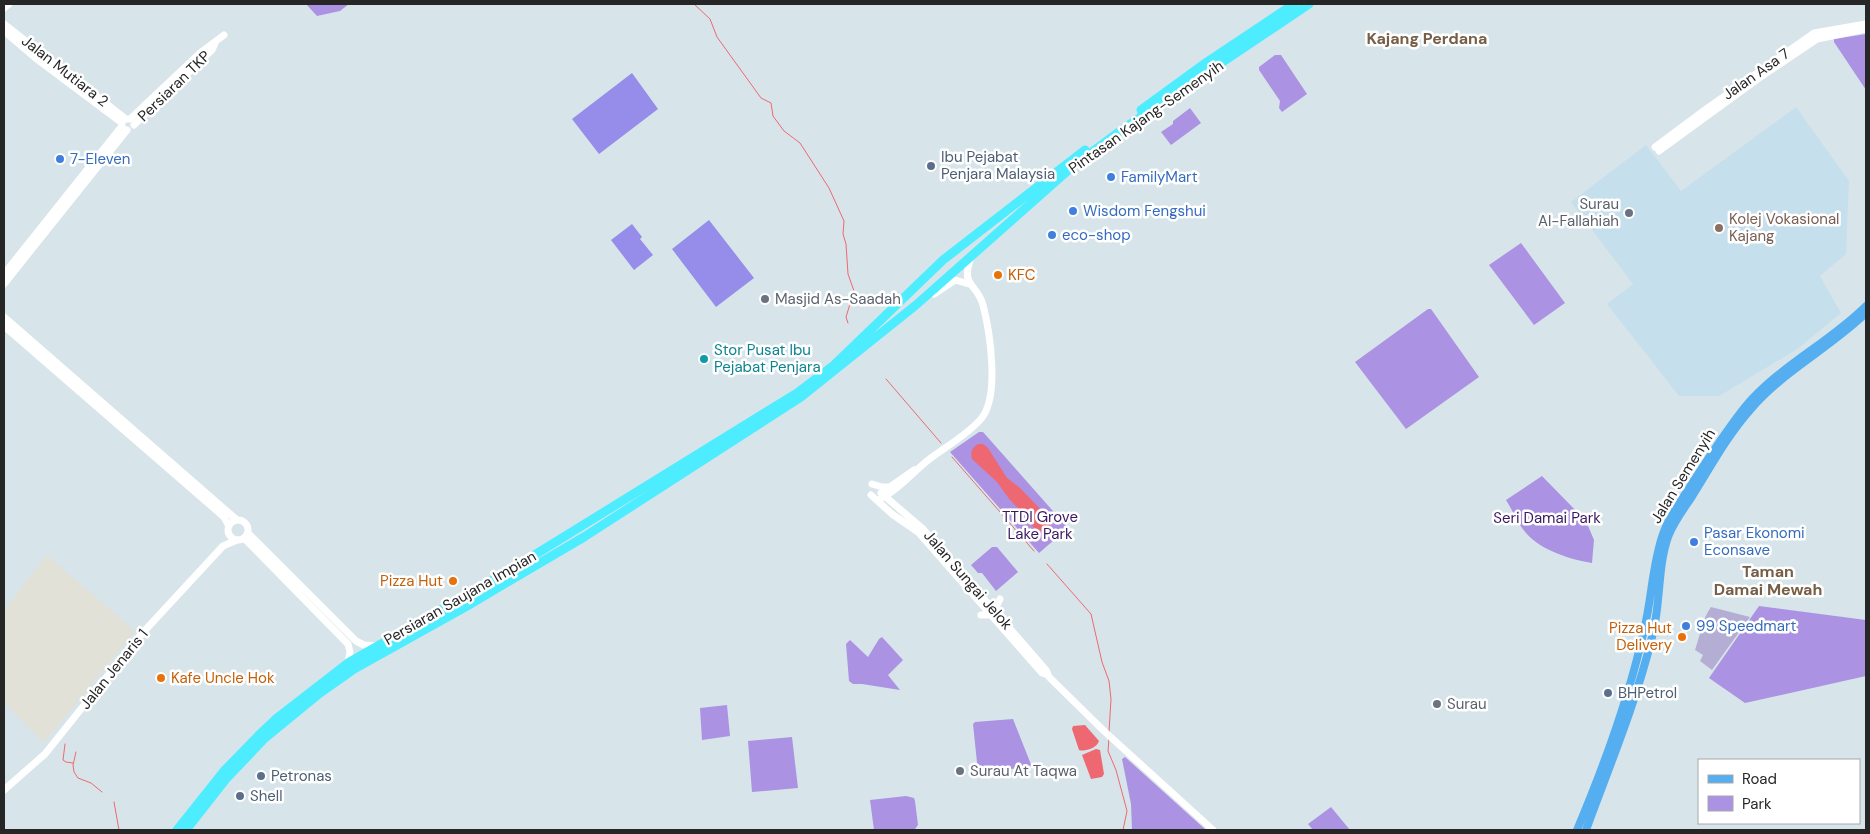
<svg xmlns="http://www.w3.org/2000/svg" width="1870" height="834" font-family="'DM Sans',sans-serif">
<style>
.industrial{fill:#e1e1d8}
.education{fill:#c6dfec}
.green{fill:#ac92e2}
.cemetery{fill:#b5aed4}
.pitch{fill:#958de9}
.water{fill:#ee6871}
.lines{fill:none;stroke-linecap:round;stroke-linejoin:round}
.stream{stroke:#ee6871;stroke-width:1}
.secondary{stroke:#fff;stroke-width:7}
.primary{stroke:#55aef0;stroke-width:8}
.highway{stroke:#4dedff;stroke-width:9}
.shop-dot{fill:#3f7fe0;stroke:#fff;stroke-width:2}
.service-dot{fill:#5c6f8a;stroke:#fff;stroke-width:2}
.worship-dot{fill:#6b7280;stroke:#fff;stroke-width:2}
.education-dot{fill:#8d6e63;stroke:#fff;stroke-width:2}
.food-dot{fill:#e8710a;stroke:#fff;stroke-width:2}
.culture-dot{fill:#0f9aa8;stroke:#fff;stroke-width:2}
.labels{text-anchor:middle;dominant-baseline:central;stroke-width:5;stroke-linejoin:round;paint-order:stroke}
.street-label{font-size:15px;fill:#262626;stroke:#fff}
.service-label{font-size:15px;fill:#4e5e75;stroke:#fff;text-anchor:start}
.shop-label{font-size:15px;fill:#366cbe;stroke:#fff;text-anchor:start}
.worship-label{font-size:15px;fill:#5b616d;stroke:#fff;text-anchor:start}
.education-label{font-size:15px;fill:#785e54;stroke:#fff;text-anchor:start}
.food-label{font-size:15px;fill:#c56008;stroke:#fff;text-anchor:start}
.culture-label{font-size:15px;fill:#0d838f;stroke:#fff;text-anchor:start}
.park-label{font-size:15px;fill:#3a1862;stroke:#fff}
.neighbourhood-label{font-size:16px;font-weight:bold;fill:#765e47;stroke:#fff}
</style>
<rect width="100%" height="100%" fill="#d7e5ea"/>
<path class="industrial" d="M47,555L135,631L44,743L4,702V610Z"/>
<path class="education" d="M1796,107L1849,181L1846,254L1820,276L1841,313L1796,350L1719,396H1679L1607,304L1633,284L1571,202L1646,145L1681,191Z"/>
<path class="green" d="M306,4H349L340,11L317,16Z
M1866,34V90L1834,42V39Z
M1275,55H1281L1307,94L1282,112L1279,108L1280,101L1259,70V67Z
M1190,108L1201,123L1171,145L1161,132L1173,124V121Z
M1521,243L1565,303L1534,325L1489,265Z
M1428,309H1431L1479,377L1406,429L1355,362Z
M979,432H983L1068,528L1039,553L950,452Z
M1542,476L1586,521L1594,540L1592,563C1572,560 1540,550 1526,533C1518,524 1513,511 1506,500Z
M992,547H997L1018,572L996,591L982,573H978L971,565Z
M1759,606L1866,620V676L1745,703L1709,678Z
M882,637L903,660L888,675L900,690L862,684H853L849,681L846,644L850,640L868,657L879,639Z
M727,705L730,736L702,740L700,708Z
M1013,719L1032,767L978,772L973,724L975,722Z
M792,737L798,788L752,792L748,741Z
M1125,757L1206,830H1132L1131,804L1122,759Z
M906,796L914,798L915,801L918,825L915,829L874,830L870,800Z
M1331,807L1350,830H1313L1308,824Z"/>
<path class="cemetery" d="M1711,607L1750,617L1712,670L1700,661L1703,655L1695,650C1700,636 1703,617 1711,607Z"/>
<path class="pitch" d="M632,73L658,109L599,154L572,119Z
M709,220L754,278L716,307L672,249Z
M632,224L642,237L640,239L653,255L634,270L611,240Z"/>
<path class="water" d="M978,444H983L988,448L1007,478L1019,487L1047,516C1051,521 1051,524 1047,530L1039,531L1032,526L1028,518L1010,500L997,482L972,459C970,452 972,448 978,444Z
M1085,725L1099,741C1097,748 1085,752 1079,750L1072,729L1073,726Z
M1096,749L1100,750L1104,774L1102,777L1091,779L1082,755Z"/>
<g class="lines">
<path class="stream" d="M694,4L710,19L717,37L761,98L771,103L773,116L784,131L800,143L829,188L844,221L843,234L846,244L848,274L854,291L846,317L848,323
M886,379L941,443
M952,457L1034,551
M1047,564L1091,614L1102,662L1109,681L1111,699L1109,732
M1109,738L1108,751L1116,770L1127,811L1123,830
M65,744L63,760L66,762L73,763
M76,752L73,765L74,772L78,778L91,783L102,792
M114,802L119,830"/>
<path class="secondary" d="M4,8L9,4
M4,24L126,119
M4,31L38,60L122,123
M130,119L200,53L224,35
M134,125L212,50L215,43
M1655,147L1706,109L1814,33L1866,24
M1659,151L1762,76L1817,39L1866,29
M4,274L122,126
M4,284L127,130
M934,294L955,280L969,284
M4,317L237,520
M4,326L224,517L229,526
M872,484L882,487H888
M881,493L923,529L1046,670L1049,677L1104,731L1213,830
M881,493L914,470
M871,495L892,514L918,532L1042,673L1048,675
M880,499C898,490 911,474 927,461C945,447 966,436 981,419C1000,397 990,332 983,305C977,282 960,288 971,257
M228 530a10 10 0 1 1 20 0a10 10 0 1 1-20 0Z
M248,533L356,641L364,645L377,646
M244,538L348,644L350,652L348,663
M997,613V605L1000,599
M981,615H991
M4,790L45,754L137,639L223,546L237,540"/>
<path class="primary" d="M1577,830C1604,766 1629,698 1644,630C1652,598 1652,565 1663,534C1669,516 1681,501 1691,485C1708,459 1725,432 1745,407C1778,367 1829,343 1866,306
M1586,830C1609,767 1636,703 1652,637C1661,604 1657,569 1668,537C1673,523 1683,510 1691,498C1710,468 1727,436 1750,410C1783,371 1830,348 1866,313"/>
<path class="highway" d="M1141,110L1207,62L1294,4
M177,830L224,771L260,734L277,718L348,663L507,572L797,393L834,365L943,260L1085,150
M186,830L226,779L265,738L320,693L354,669L467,606L584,537L801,397L916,305L1072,167L1120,131L1309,4"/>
</g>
<g class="shop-dot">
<circle cx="60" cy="159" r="5"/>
<circle cx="1111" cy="177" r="5"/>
<circle cx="1073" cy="211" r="5"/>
<circle cx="1052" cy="235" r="5"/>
<circle cx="1694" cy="542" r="5"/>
<circle cx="1686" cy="626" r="5"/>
</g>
<g class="service-dot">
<circle cx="931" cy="166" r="5"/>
<circle cx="1608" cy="693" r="5"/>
<circle cx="261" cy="776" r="5"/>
<circle cx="240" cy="796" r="5"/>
</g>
<g class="worship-dot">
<circle cx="1629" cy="213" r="5"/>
<circle cx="765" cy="299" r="5"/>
<circle cx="1437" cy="704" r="5"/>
<circle cx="960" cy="771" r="5"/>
</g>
<circle class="education-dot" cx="1719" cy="228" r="5"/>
<g class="food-dot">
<circle cx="998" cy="275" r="5"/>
<circle cx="453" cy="581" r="5"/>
<circle cx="1682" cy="637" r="5"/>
<circle cx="161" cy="678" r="5"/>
</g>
<circle class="culture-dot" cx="704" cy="359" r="5"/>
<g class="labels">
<g class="street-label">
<text transform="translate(65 71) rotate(38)">Jalan Mutiara 2</text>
<text transform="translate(1756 74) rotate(-35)">Jalan Asa 7</text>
<text transform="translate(174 86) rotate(-44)">Persiaran TKP</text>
<text transform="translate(1146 117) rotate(-35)">Pintasan Kajang-Semenyih</text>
<text transform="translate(1683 476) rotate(-58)">Jalan Semenyih</text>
<text transform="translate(968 580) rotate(49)">Jalan Sungai Jelok</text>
<text transform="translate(460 598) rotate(-30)">Persiaran Saujana Impian</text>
<text transform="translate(114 669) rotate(-51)">Jalan Jenaris 1</text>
</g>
<g class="service-label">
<text x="941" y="157">Ibu Pejabat<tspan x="941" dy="17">Penjara Malaysia</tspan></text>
<text x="1618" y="693">BHPetrol</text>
<text x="271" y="776">Petronas</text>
<text x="250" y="796">Shell</text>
</g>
<g class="shop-label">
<text x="70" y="159">7-Eleven</text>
<text x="1121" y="177">FamilyMart</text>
<text x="1083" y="211">Wisdom Fengshui</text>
<text x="1062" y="235">eco-shop</text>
<text x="1704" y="533">Pasar Ekonomi<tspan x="1704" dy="17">Econsave</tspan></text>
<text x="1696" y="626">99 Speedmart</text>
</g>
<g class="worship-label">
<text x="1619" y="204" text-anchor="end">Surau<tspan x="1619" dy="17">Al-Fallahiah</tspan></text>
<text x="775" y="299">Masjid As-Saadah</text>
<text x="1447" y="704">Surau</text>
<text x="970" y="771">Surau At Taqwa</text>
</g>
<g class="education-label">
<text x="1729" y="219">Kolej Vokasional<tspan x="1729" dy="17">Kajang</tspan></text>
</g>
<g class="food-label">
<text x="1008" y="275">KFC</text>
<text x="443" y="581" text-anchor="end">Pizza Hut</text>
<text x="1672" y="628" text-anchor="end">Pizza Hut<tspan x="1672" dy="17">Delivery</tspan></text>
<text x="171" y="678">Kafe Uncle Hok</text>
</g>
<g class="culture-label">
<text x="714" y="350">Stor Pusat Ibu<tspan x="714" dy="17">Pejabat Penjara</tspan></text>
</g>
<g class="park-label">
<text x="1040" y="517">TTDI Grove<tspan x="1040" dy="17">Lake Park</tspan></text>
<text x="1547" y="518">Seri Damai Park</text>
</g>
<g class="neighbourhood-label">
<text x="1427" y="38">Kajang Perdana</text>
<text x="1768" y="571">Taman<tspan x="1768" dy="18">Damai Mewah</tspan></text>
</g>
</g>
<rect width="1870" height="834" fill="none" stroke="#262626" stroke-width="10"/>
<rect x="1698" y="759" width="162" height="65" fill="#ffffff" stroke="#a8a8a8"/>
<rect x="1708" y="775" width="25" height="8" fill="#55aef0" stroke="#a8a8a8"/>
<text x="1742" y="784" font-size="15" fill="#262626">Road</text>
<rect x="1708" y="796" width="25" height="15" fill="#ac92e2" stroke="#a8a8a8"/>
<text x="1742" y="809" font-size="15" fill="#262626">Park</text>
</svg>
